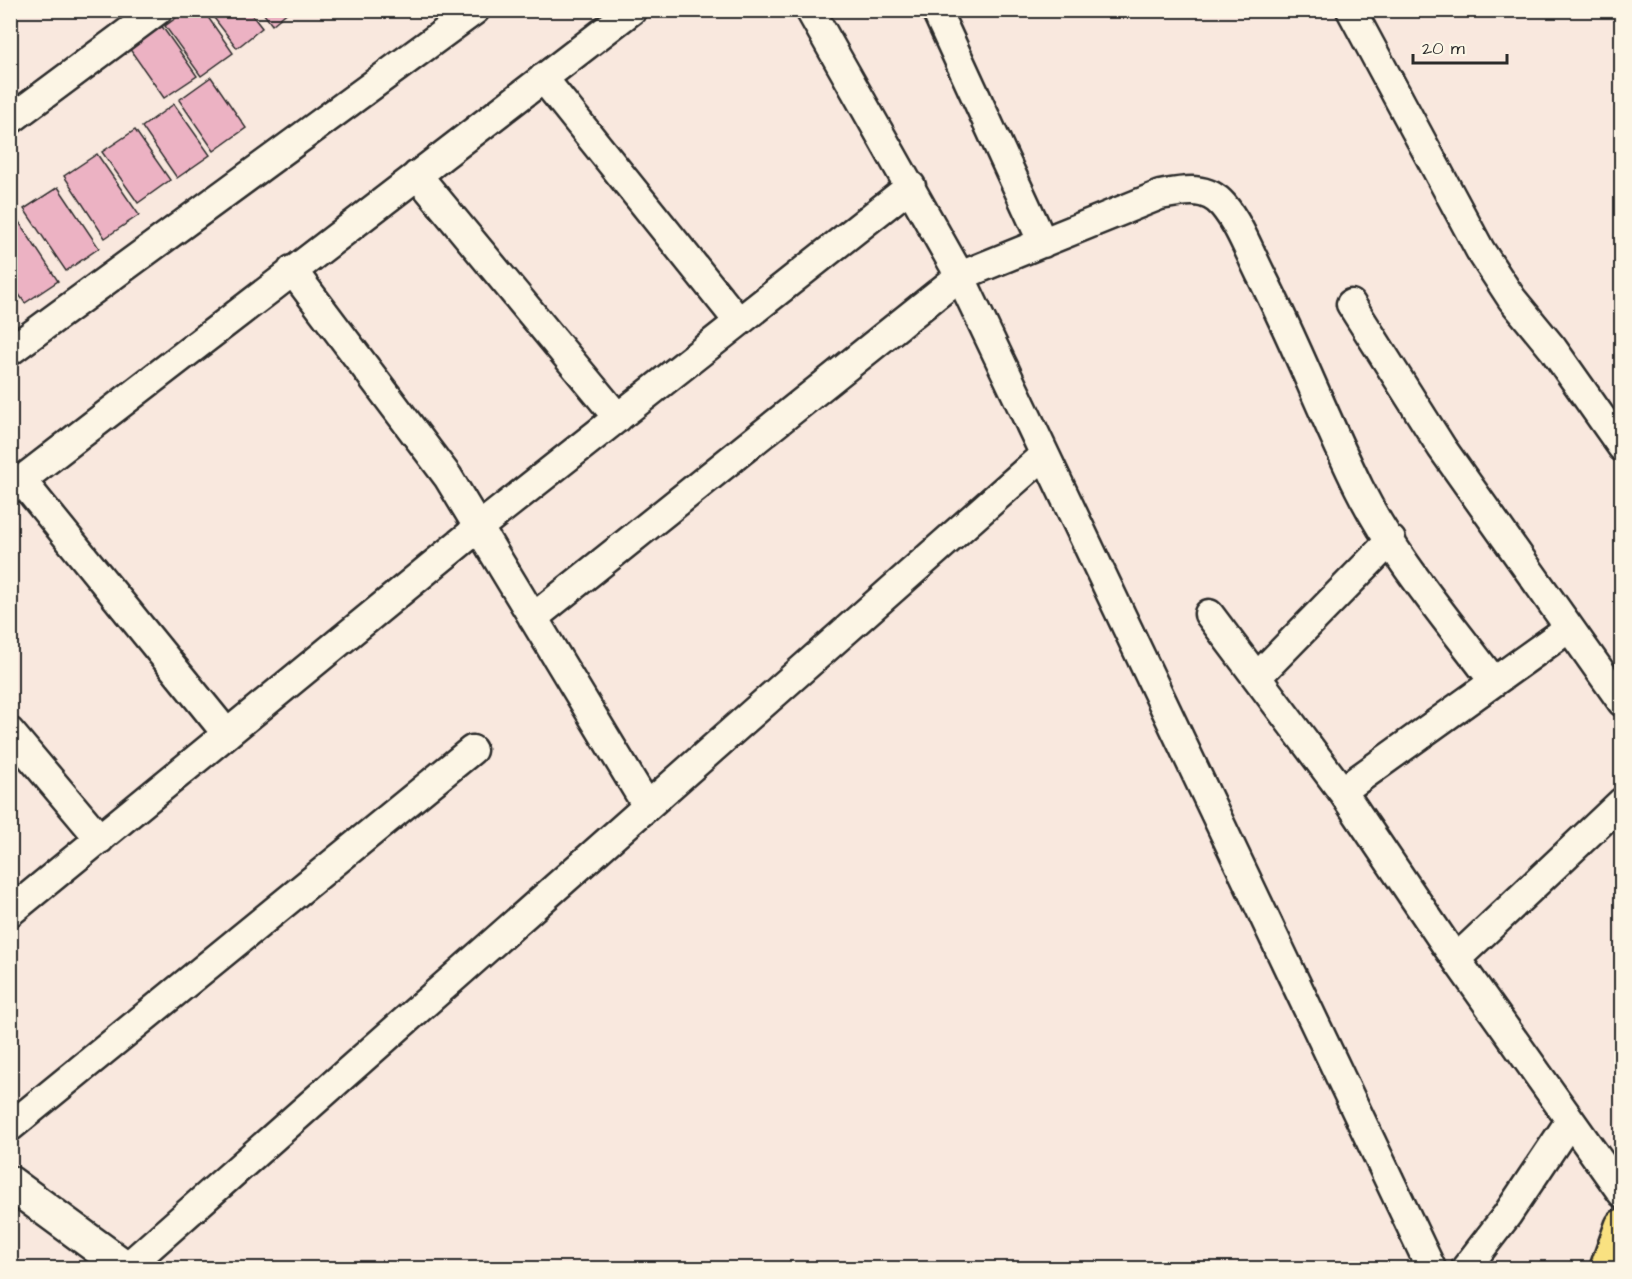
<svg xmlns="http://www.w3.org/2000/svg" width="1632" height="1279" font-family="'Architects Daughter',sans-serif">
<style>
.building{fill:#ecb2c3;stroke:#2b2b2b;stroke-width:1.5}
.lines{fill:none;stroke-linecap:round;stroke-linejoin:round}
.minor-casing{stroke:#2b2b2b;stroke-width:33}
.tertiary-casing{stroke:#2b2b2b;stroke-width:38}
.primary-casing{stroke:#2b2b2b;stroke-width:38}
.minor{stroke:#fcf5e5;stroke-width:28}
.tertiary{stroke:#fcf5e5;stroke-width:33}
.primary{stroke:#f9e181;stroke-width:33}
</style>
<rect width="100%" height="100%" fill="#f9e8de"/>
<filter id="ink" filterUnits="userSpaceOnUse"><feTurbulence type="fractalNoise" baseFrequency=".0167" numOctaves="2"/><feDisplacementMap in="SourceGraphic" scale="12" xChannelSelector="R" yChannelSelector="G"/><feConvolveMatrix kernelMatrix="1 2 1 2 8 2 1 2 1" color-interpolation-filters="sRGB"/></filter>
<g filter="url(#ink)">
<path class="building" d="M187,10H203L233,53L201,76L165,26Z
M208,10H248L262,28L237,48Z
M261,10H290L272,25Z
M161,25L197,76L164,98L129,48Z
M211,77L246,128L214,151L179,100Z
M174,104L210,155L177,178L142,127Z
M135,130L170,180L138,203L102,152Z
M97,154L139,215L105,238L64,176Z
M58,187L99,248L66,271L24,209Z
M17,219L58,281L25,303L10,282V223Z"/>
<g class="lines">
<g class="minor-casing">
<path id="minor" d="M810,10L960,276L1431,1268
M936,10L1043,243
M1351,10L1480,250L1512,299L1553,349L1622,447
M543,78L739,322
M10,120L158,10
M417,175L618,418
M292,270L448,477L647,806
M1351,304L1442,448L1622,702
M10,351L475,10
M22,481L227,734
M10,489L632,10
M1209,614L1342,791L1446,945L1622,1193
M533,618L960,276L1160,195C1182,191 1206,185 1223,205C1239,224 1249,251 1260,273C1296,343 1324,417 1359,488C1394,558 1448,620 1494,682
M1257,677L1391,540
M10,732L100,839
M1342,791L1569,628
M10,912L478,528L911,186
M1456,959L1622,802
M10,1127L472,750
M126,1268L1044,455
M1466,1268L1507,1215L1570,1121"/>
</g>
<g class="tertiary-casing">
<path id="tertiary" d="M10,1183L126,1268"/>
</g>
<g class="primary-casing">
<path id="primary" d="M1607,1268L1622,1226"/>
</g>
<use href="#minor" class="minor"/>
<use href="#tertiary" class="tertiary"/>
<use href="#primary" class="primary"/>
</g>
</g>
<rect width="1632" height="1279" fill="none" stroke="#fcf5e5" stroke-width="36"/>
<rect x="18" y="18" width="1596" height="1243" fill="none" stroke="#2b2b2b" stroke-width="2" filter="url(#ink)"/>
<path d="M1413 54v9h94v-9" fill="none" stroke="#2b2b2b" stroke-width="3"/>
<text x="1422" y="54" font-size="18" fill="#2b2b2b" stroke="#fcf5e5" stroke-width="4.5" paint-order="stroke">20 m</text>
</svg>
